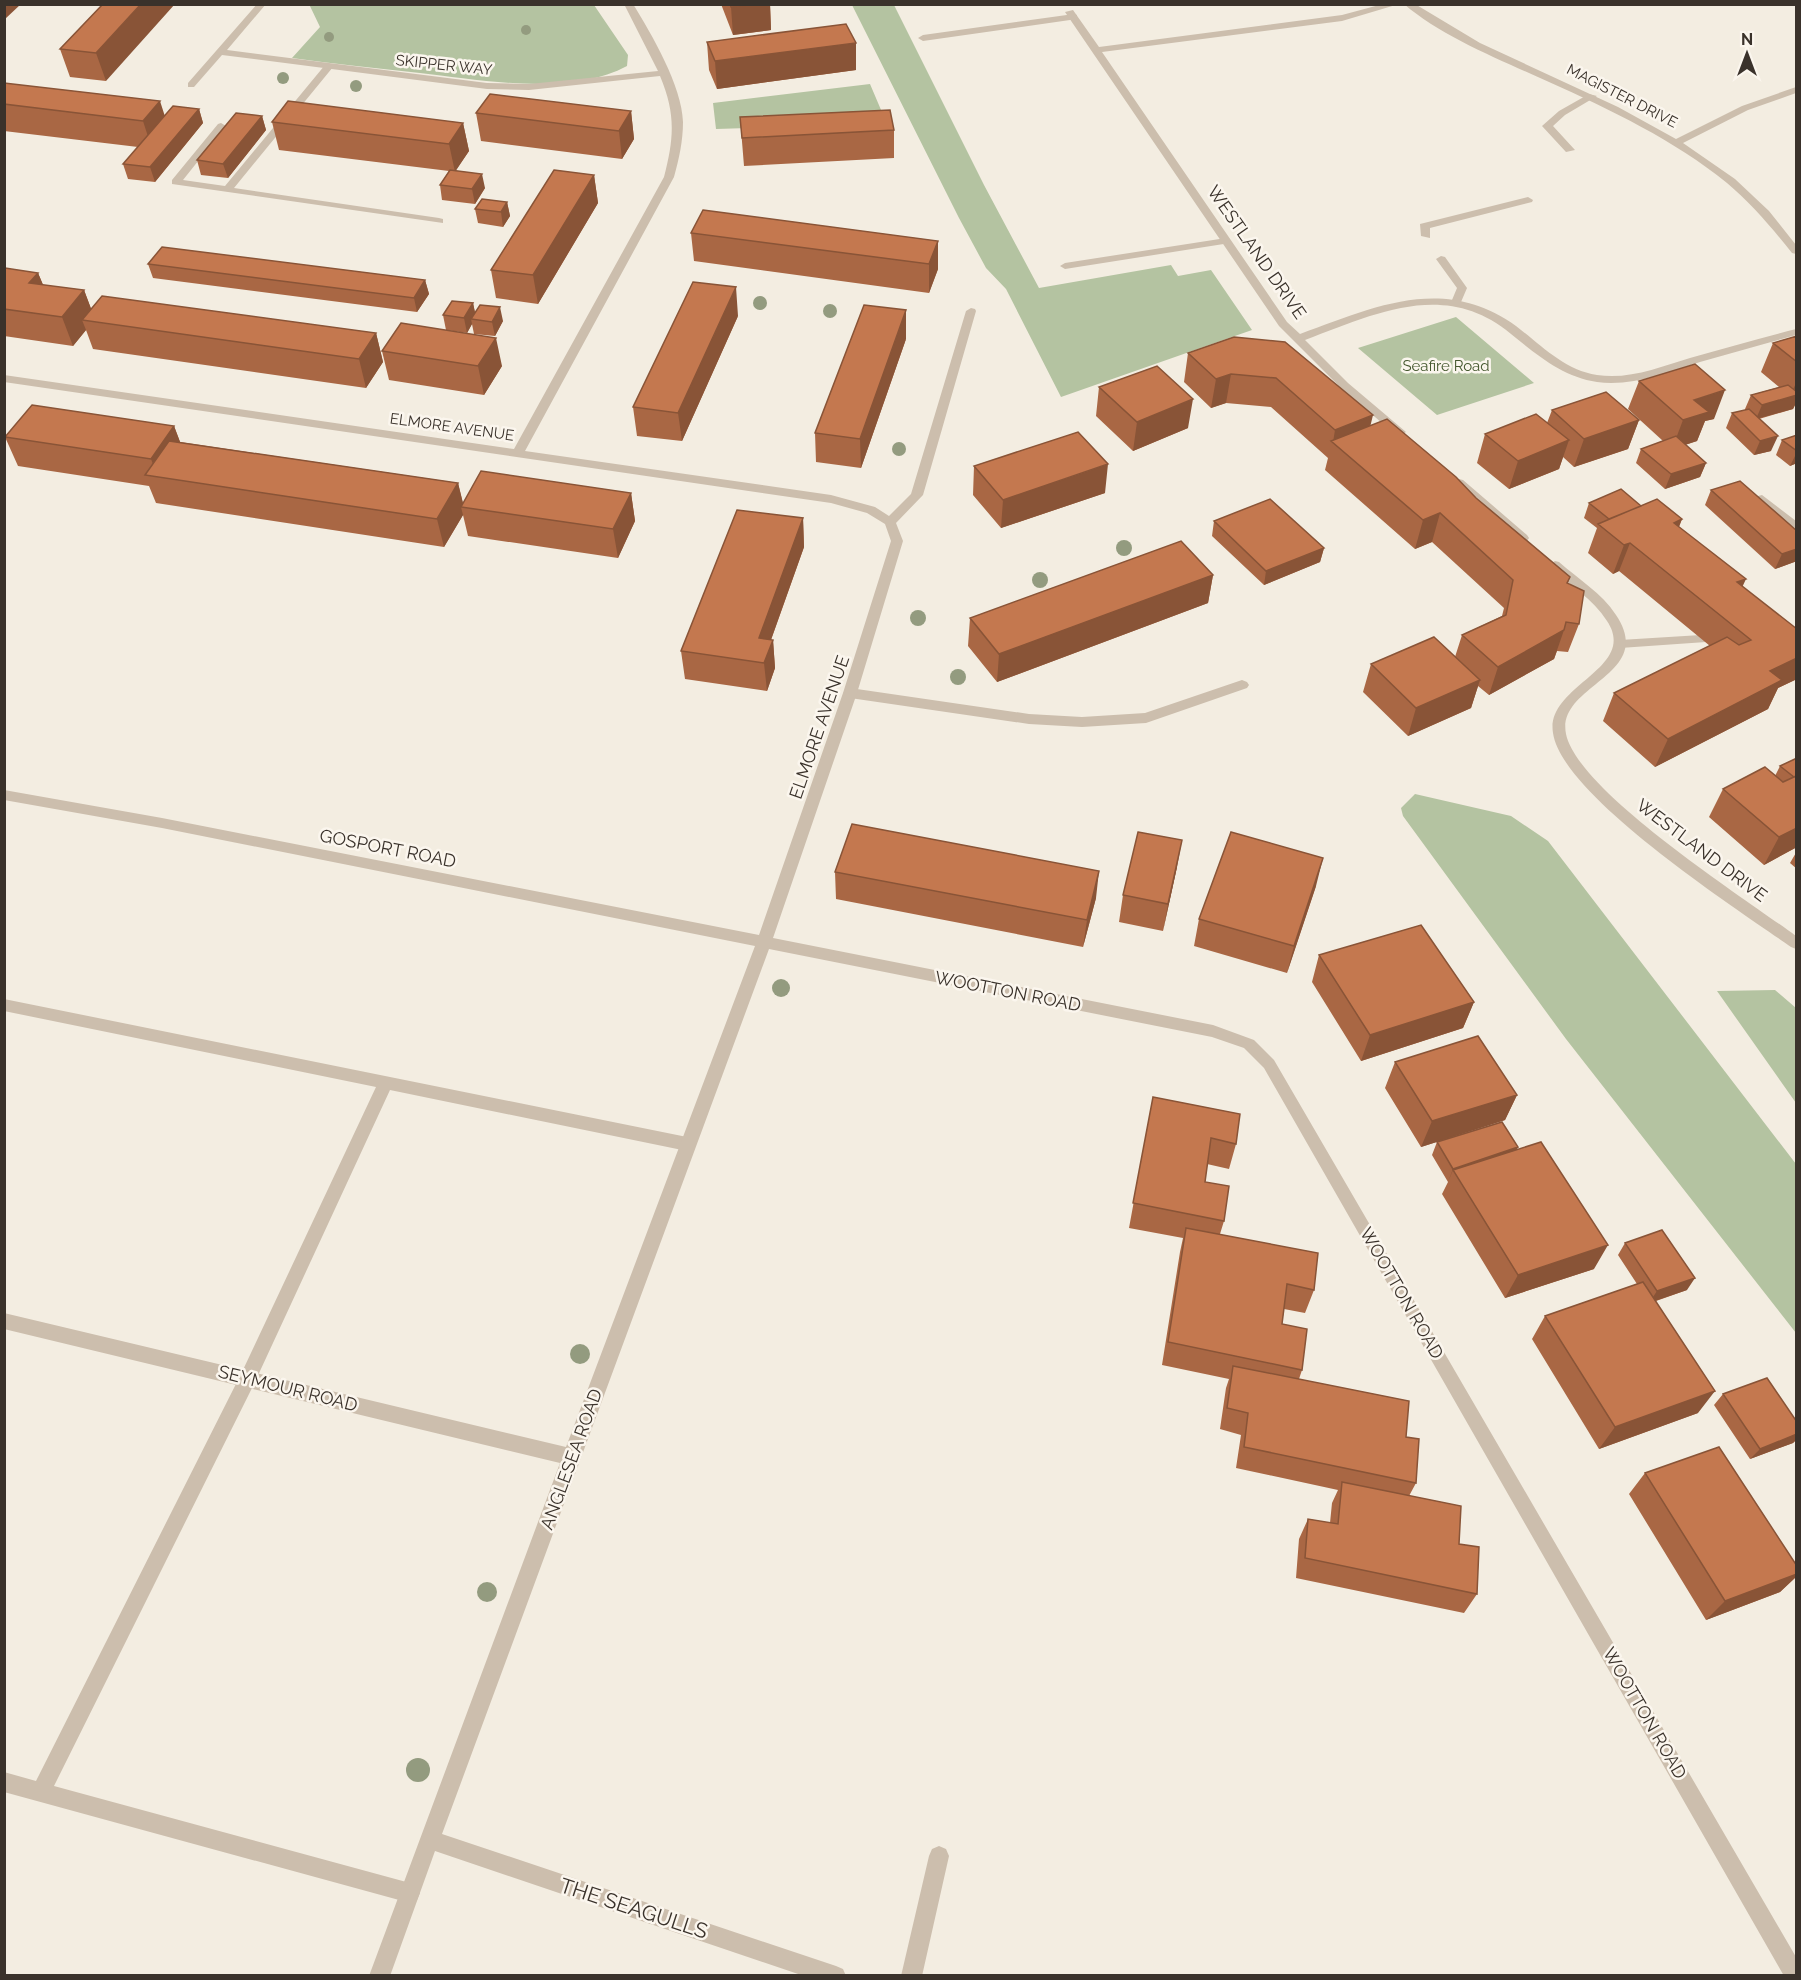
<svg xmlns="http://www.w3.org/2000/svg" width="1801" height="1980" font-family="Raleway,sans-serif">
<style>
.green{fill:#b4c3a1}
.lines{fill:none;stroke-linecap:round;stroke-linejoin:round}
.lane{fill:#ccbead;fill-rule:evenodd}
.street{fill:#ccbead;fill-rule:evenodd}
.tree{fill:#939b7f}
.wall{fill:#a96744}
.shaded-wall{fill:#895437}
.building{fill:#c4784f;stroke:#895437;stroke-width:1.5}
.labels{text-anchor:middle;dominant-baseline:central;stroke-width:5;stroke-linejoin:round;paint-order:stroke}
.far-street-label{font-size:15px;fill:#3a322b;stroke:#fbf6ee}
.far-park-label{font-size:15px;fill:#45582f;stroke:#fbf6ee}
.street-label{font-size:18px;fill:#3a322b;stroke:#fbf6ee}
.near-street-label{font-size:21px;fill:#3a322b;stroke:#fbf6ee}
</style>
<rect width="100%" height="100%" fill="#f3ede1"/>
<path class="green" d="M309,4L594,5L628,55L627,66C570,97 482,80 420,73C377,68 335,64 292,58L320,27Z
M852,5H894L984,185L1039,288L1171,265L1178,276L1211,270L1252,330L1061,397L1006,289L986,268L959,218Z
M870,84L887,124L716,129L713,103Z
M1456,317L1534,383L1437,415L1358,348Z
M1415,794L1511,816L1548,841L1796,1164V1333L1566,1039L1403,816L1401,808Z
M1775,990L1796,1008V1103L1717,991Z"/>
<g class="lines">
<path class="lane" d="M1074,14L1077,15V19L923,41L918,38L923,35Z
M325,65L333,67L234,188L439,218L443,219V223L172,184V180L218,124L221,123L226,126L183,180L225,186Z
M1589,94L1597,96L1565,115L1553,126L1575,150L1566,152L1542,126L1559,111Z
M1528,197L1533,200L1532,202L1430,228V238L1421,236L1420,224Z
M1226,238L1230,239V243L1065,269L1060,266L1065,263Z
M1441,256L1445,257L1467,288L1461,302H1453L1452,300L1457,288L1436,259Z
M1762,495L1796,521V531L1792,530L1758,502V496Z
M1701,635L1707,639L1706,642L1620,648L1614,644L1620,640Z
M1242,680L1247,682L1249,685L1247,688L1146,723L1082,727L1029,724L850,698L843,693L850,688L1029,714L1082,717L1145,713Z
M4,999L687,1137L693,1139L695,1144L693,1149L687,1151L390,1090L254,1384L54,1786L410,1883L417,1886L420,1893L417,1900L410,1903L4,1792V1772L36,1781L242,1372L376,1087L4,1011Z"/>
<path class="street" d="M257,4H266L227,50L487,83L529,84L658,71L624,4H633C652,35 682,86 683,122C683,141 679,159 674,177L525,451L831,495L875,507L889,516L911,494L966,311L971,308L975,309L976,311L923,495L896,523L903,541L857,693L773,938L1213,1025L1254,1040L1274,1060L1796,1957V1976H1784L1264,1068L1244,1048L1212,1037L769,949L442,1834L836,1966L843,1969L846,1976H804L435,1851L390,1976H369L560,1463L4,1329V1313L566,1447L755,946L162,828L4,800V790L162,818L759,935L843,693L891,541L885,524L867,513L831,503L4,382V375L514,449L664,177C674,138 676,114 660,76L529,90L487,89L222,55L194,87H188V83Z
M1383,4H1399L1342,21L1102,52L1287,322L1300,334C1374,307 1444,274 1516,326C1541,345 1564,370 1597,375C1629,380 1660,367 1690,358C1725,348 1761,338 1796,329V335C1764,344 1732,353 1700,362C1667,372 1632,387 1597,382C1563,377 1537,355 1511,334C1445,279 1375,314 1305,340L1348,383L1406,432L1400,436L1396,435L1340,387L1279,326L1065,12L1073,10L1099,47L1342,15Z
M1404,4H1415L1480,43L1618,107L1676,139L1742,106L1796,87V93L1748,110L1683,143L1735,179L1769,211L1796,245V254L1792,253C1772,228 1752,204 1727,183C1674,140 1611,110 1549,82C1503,61 1442,37 1404,4Z
M1459,479L1463,480L1527,535L1529,538L1527,541H1519L1455,486V480Z
M1555,561L1559,562C1578,579 1602,593 1616,615C1657,676 1556,684 1566,734C1578,792 1746,899 1796,936V949L1791,947C1737,909 1562,796 1553,733C1545,685 1639,669 1607,621C1593,599 1570,585 1551,568L1549,565Z
M939,1846L946,1849L949,1856L922,1976H901L929,1856L932,1849Z"/>
</g>
<g class="tree">
<circle cx="526" cy="30" r="5"/>
<circle cx="329" cy="37" r="5"/>
<circle cx="283" cy="78" r="6"/>
<circle cx="356" cy="86" r="6"/>
<circle cx="760" cy="303" r="7"/>
<circle cx="830" cy="311" r="7"/>
<circle cx="899" cy="449" r="7"/>
<circle cx="1124" cy="548" r="8"/>
<circle cx="1040" cy="580" r="8"/>
<circle cx="918" cy="618" r="8"/>
<circle cx="958" cy="677" r="8"/>
<circle cx="781" cy="988" r="9"/>
<circle cx="580" cy="1354" r="10"/>
<circle cx="487" cy="1592" r="10"/>
<circle cx="418" cy="1770" r="12"/>
</g>
<path class="wall" d="M103,4L106,81L70,77L60,49Z
M721,4H770L771,30L733,35Z
M707,42L856,43V70L717,89L709,70Z
M4,83L164,115L199,109L203,123L155,182L128,179L123,164L138,147L4,131Z
M631,111L634,139L622,159L481,141L476,113Z
M262,116L266,130L228,178L201,175L197,160Z
M740,117L894,130V158L744,166Z
M272,122L463,123L469,151L455,171L485,188L475,204L442,200L440,185L449,171L279,150Z
M594,175L598,203L538,304L496,298L491,270Z
M507,202L510,216L503,227L478,223L475,209Z
M691,233L938,241V269L929,293L694,261Z
M148,264L425,280L429,294L417,312L153,278Z
M4,269L38,273L43,285L84,290L91,309L376,333L383,362L366,388L93,349L86,330L73,346L4,336Z
M473,303L475,313L503,321L495,336L474,334L472,324L467,333L446,330L443,315Z
M738,316L682,441L637,436L633,407Z
M1797,336V401L1793,409L1759,419L1771,451L1754,455L1726,428L1732,413L1745,410V409L1751,395L1779,387L1761,372L1773,343Z
M1234,337L1370,425L1476,498L1570,577L1568,583L1579,624L1568,652L1557,651L1554,659L1489,695L1478,686L1471,708L1408,736L1363,692L1371,664L1455,657L1462,635L1502,616L1504,608L1432,542L1415,549L1325,470L1328,458L1271,407L1226,403L1211,408L1184,382L1188,353Z
M906,339L861,468L816,462L815,433Z
M382,351L502,366L484,395L389,380Z
M1639,381L1714,419L1705,421L1697,441L1685,445L1706,463L1700,477L1665,489L1636,463L1641,449L1663,441L1628,409Z
M1099,387L1188,428L1133,451L1096,416Z
M1552,410L1639,420L1628,449L1574,467L1563,457L1559,469L1509,489L1477,463L1485,434L1547,423Z
M174,426L180,442L458,483L463,504L631,493L635,521L618,558L468,536L463,515L444,547L156,503L149,486L18,466L5,437Z
M1797,435V463L1790,466L1776,455L1782,440Z
M974,466L1105,493L1001,528L973,495Z
M1711,490L1797,531V561L1775,569L1705,505Z
M1589,503L1641,506L1682,519L1679,527L1742,587L1797,629V679L1778,688L1768,709L1655,767L1603,721L1614,693L1710,646L1619,571L1613,574L1588,553L1597,528L1584,518Z
M803,518L804,547L771,640H773L775,668L767,691L685,679L681,651Z
M1214,521L1324,548L1320,562L1264,585L1212,536Z
M1213,575L1208,603L997,682L968,646L970,618Z
M1797,758V847L1764,865L1709,817L1723,789L1775,776L1780,766Z
M1797,851V869L1790,863Z
M1177,867L1163,931L1119,922L1123,895Z
M835,872L1096,898L1083,947L836,899Z
M1316,886L1287,973L1194,946L1199,919Z
M1319,955L1474,1002L1463,1028L1361,1061L1312,982Z
M1395,1062L1517,1095L1505,1120L1421,1147L1385,1088Z
M1153,1097L1236,1144L1229,1169L1207,1164L1205,1182L1224,1221L1220,1234L1314,1290L1305,1313L1284,1309L1282,1324L1302,1370L1299,1379L1406,1437L1416,1483L1409,1496L1459,1544L1477,1594L1464,1613L1296,1578L1299,1539L1308,1519L1330,1523L1332,1503L1338,1490L1236,1468L1241,1435L1220,1429L1226,1388L1229,1379L1162,1365L1180,1252L1183,1238L1129,1228Z
M1437,1142L1518,1147L1517,1149L1594,1269L1505,1298L1442,1194L1448,1182L1432,1155Z
M1625,1243L1687,1290L1656,1301L1698,1413L1599,1449L1532,1339L1545,1316L1637,1284L1618,1255Z
M1723,1394L1797,1422V1439L1793,1443L1750,1459L1714,1405Z
M1645,1473L1797,1566V1576L1780,1592L1706,1620L1629,1494Z"/>
<path class="shaded-wall" d="M4,4H21L4,20Z
M141,4H175L106,81L96,53Z
M757,4H770L771,30L733,35L731,7Z
M856,43V70L717,89L715,61Z
M160,101L169,129L152,149L143,121Z
M199,109L203,123L155,182L150,167Z
M631,111L634,139L622,159L619,131Z
M262,116L266,130L228,178L223,164Z
M463,123L469,151L455,172L449,144Z
M482,174L485,188L475,204L472,189Z
M594,175L598,203L538,304L533,275Z
M507,202L510,216L503,227L501,212Z
M938,241V269L929,293V264Z
M38,273L50,301L29,283Z
M425,280L429,294L417,312L414,298Z
M736,287L738,316L682,441L678,413Z
M84,290L95,319L82,320L86,330L73,346L62,317Z
M473,303L476,317L471,319L472,324L467,333L464,318Z
M500,307L503,321L495,336L492,322Z
M906,310V339L861,468L860,439Z
M376,333L383,362L366,388L359,359Z
M496,338L502,366L484,395L478,366Z
M1231,374L1226,403L1211,408L1216,379Z
M1797,381V394L1790,396Z
M1725,390L1714,419L1705,421L1697,441L1672,449L1683,420L1694,400Z
M1797,395V401L1793,409L1756,419L1762,405Z
M1193,399L1188,428L1133,451L1137,422Z
M1373,415L1366,444L1333,442L1335,430Z
M1639,420L1628,449L1574,467L1584,439Z
M174,426L185,455L158,477L151,459Z
M1778,436L1771,451L1754,455L1760,441Z
M1569,440L1559,469L1509,489L1518,461Z
M1797,452V463L1790,466Z
M1706,463L1700,477L1665,489L1671,474Z
M1108,464L1105,493L1001,528L1003,500Z
M458,483L464,507H461L463,515L444,547L437,519Z
M631,493L635,521L618,558L613,529Z
M1440,513L1432,542L1415,549L1423,520Z
M803,518L804,547L763,662L759,638Z
M1682,519L1670,548L1674,523Z
M1630,543L1619,571L1613,574L1624,545Z
M1324,548L1320,562L1264,585L1266,571Z
M1797,549V561L1775,569L1782,554Z
M1213,575L1208,603L997,682L999,654Z
M1746,579L1733,607L1737,582Z
M1564,630L1554,659L1489,695L1498,667Z
M773,640L775,668L767,691L764,663Z
M1797,658V679L1778,688L1768,709L1655,767L1668,739L1770,671Z
M1480,680L1471,708L1408,736L1416,708Z
M1797,828V847L1764,865L1779,837Z
M1182,840L1177,867L1163,931L1168,904Z
M1323,858L1316,886L1287,973L1294,946Z
M1099,871L1096,898L1083,947L1087,920Z
M1474,1002L1463,1028L1361,1061L1370,1035Z
M1517,1095L1505,1120L1421,1147L1432,1121Z
M1518,1147L1512,1160L1453,1170L1448,1182L1453,1169Z
M1608,1245L1594,1269L1505,1298L1518,1275Z
M1695,1278L1687,1290L1649,1303L1657,1291Z
M1715,1391L1698,1413L1599,1449L1615,1427Z
M1797,1434V1439L1793,1443L1750,1459L1760,1449Z
M1797,1574V1576L1780,1592L1706,1620L1725,1601Z"/>
<path class="building" d="M103,4H141L96,53L60,49Z
M730,4H757L731,7Z
M846,24L856,43L715,61L707,42Z
M4,83L160,101L143,121L4,104Z
M490,94L631,111L619,131L476,113Z
M288,101L463,123L449,144L272,122Z
M173,106L199,109L150,167L123,164Z
M890,110L894,130L742,138L740,117Z
M236,113L262,116L223,164L197,160Z
M450,170L482,174L472,189L440,185Z
M554,170L594,175L533,275L491,270Z
M482,199L507,202L501,212L475,209Z
M703,210L938,241L929,264L691,233Z
M162,247L425,280L414,298L148,264Z
M5,268L38,273L29,283L84,290L62,317L4,309Z
M693,282L736,287L678,413L633,407Z
M102,296L376,333L359,359L82,320Z
M452,301L473,303L464,318L443,315Z
M480,305L500,307L492,322L471,319Z
M864,305L906,310L860,439L815,433Z
M401,323L496,338L478,366L382,351Z
M1797,336V362L1773,343Z
M1234,337L1285,342L1373,415L1335,430L1276,378L1231,374L1216,379L1188,353Z
M1695,364L1725,390L1694,400L1709,412L1683,420L1639,381Z
M1157,366L1193,399L1137,422L1099,387Z
M1788,385L1797,392V395L1762,405L1751,395Z
M1606,392L1639,420L1584,439L1552,410Z
M32,405L174,426L151,459L5,437Z
M1749,409L1778,436L1760,441L1732,413Z
M1536,414L1569,440L1518,461L1485,434Z
M1387,419L1456,477L1476,498L1570,577L1567,583L1584,591L1579,624L1566,622L1564,630L1498,667L1462,635L1506,615L1513,580L1440,513L1423,520L1331,441Z
M1078,432L1108,464L1003,500L974,466Z
M1797,435V451L1782,440Z
M1676,436L1706,463L1671,474L1641,449Z
M169,441L458,483L437,519L145,475Z
M481,471L631,493L613,529L461,507Z
M1740,481L1797,531V549L1782,554L1711,490Z
M1621,489L1641,506L1609,519L1589,503Z
M1270,499L1324,548L1266,571L1214,521Z
M1657,499L1682,519L1674,523L1746,579L1737,582L1797,629V658L1770,671L1782,680L1668,739L1614,693L1727,637L1739,645L1751,640L1630,543L1624,545L1598,524Z
M737,510L803,518L759,638L773,640L764,663L681,651Z
M1181,541L1213,575L999,654L970,618Z
M1434,637L1480,680L1416,708L1371,664Z
M1797,758V777H1794L1780,766Z
M1765,767L1783,782L1796,776L1797,777V828L1779,837L1723,789Z
M852,824L1099,871L1087,920L835,872Z
M1138,832L1182,840L1168,904L1123,895Z
M1231,832L1323,858L1294,946L1199,919Z
M1421,925L1474,1002L1370,1035L1319,955Z
M1478,1036L1517,1095L1432,1121L1395,1062Z
M1153,1097L1240,1114L1236,1144L1211,1138L1205,1182L1229,1186L1224,1221L1133,1203Z
M1502,1122L1518,1147L1453,1169L1437,1142Z
M1541,1142L1608,1245L1518,1275L1453,1170Z
M1186,1228L1318,1253L1314,1290L1287,1284L1282,1324L1307,1329L1302,1370L1168,1342Z
M1662,1230L1695,1278L1657,1291L1625,1243Z
M1643,1282L1715,1391L1615,1427L1545,1316Z
M1233,1366L1409,1401L1406,1437L1419,1439L1416,1483L1244,1447L1248,1413L1227,1408Z
M1767,1378L1797,1422V1434L1760,1449L1723,1394Z
M1719,1447L1797,1566V1574L1725,1601L1645,1473Z
M1342,1482L1461,1506L1459,1544L1479,1547L1477,1594L1305,1558L1308,1519L1338,1524Z"/>
<g class="labels">
<g class="far-street-label">
<text transform="translate(444 65) rotate(6)">SKIPPER WAY</text>
<text transform="translate(1622 96) rotate(27)">MAGISTER DRIVE</text>
<text transform="translate(452 427) rotate(8)">ELMORE AVENUE</text>
</g>
<g class="far-park-label">
<text x="1446" y="366">Seafire Road</text>
</g>
<g class="street-label">
<text transform="translate(1257 252) rotate(55)">WESTLAND DRIVE</text>
<text transform="translate(819 727) rotate(-71)">ELMORE AVENUE</text>
<text transform="translate(388 848) rotate(11)">GOSPORT ROAD</text>
<text transform="translate(1702 850) rotate(37)">WESTLAND DRIVE</text>
<text transform="translate(1008 991) rotate(11)">WOOTTON ROAD</text>
<text transform="translate(1402 1293) rotate(60)">WOOTTON ROAD</text>
<text transform="translate(288 1388) rotate(14)">SEYMOUR ROAD</text>
<text transform="translate(571 1459) rotate(-70)">ANGLESEA ROAD</text>
<text transform="translate(1645 1713) rotate(60)">WOOTTON ROAD</text>
</g>
<g class="near-street-label">
<text transform="translate(634 1908) rotate(18)">THE SEAGULLS</text>
</g>
</g>
<rect width="1801" height="1980" fill="none" stroke="#3a322b" stroke-width="12"/>
<g transform="translate(1747 54)" stroke="#fbf6ee" stroke-width="4.5" paint-order="stroke">
<path d="M0-4.5L10 22L0 15L-10 22Z" fill="#3a322b"/>
<text y="-9" font-size="16" font-weight="bold" text-anchor="middle" fill="#3a322b">N</text>
</g>
</svg>
